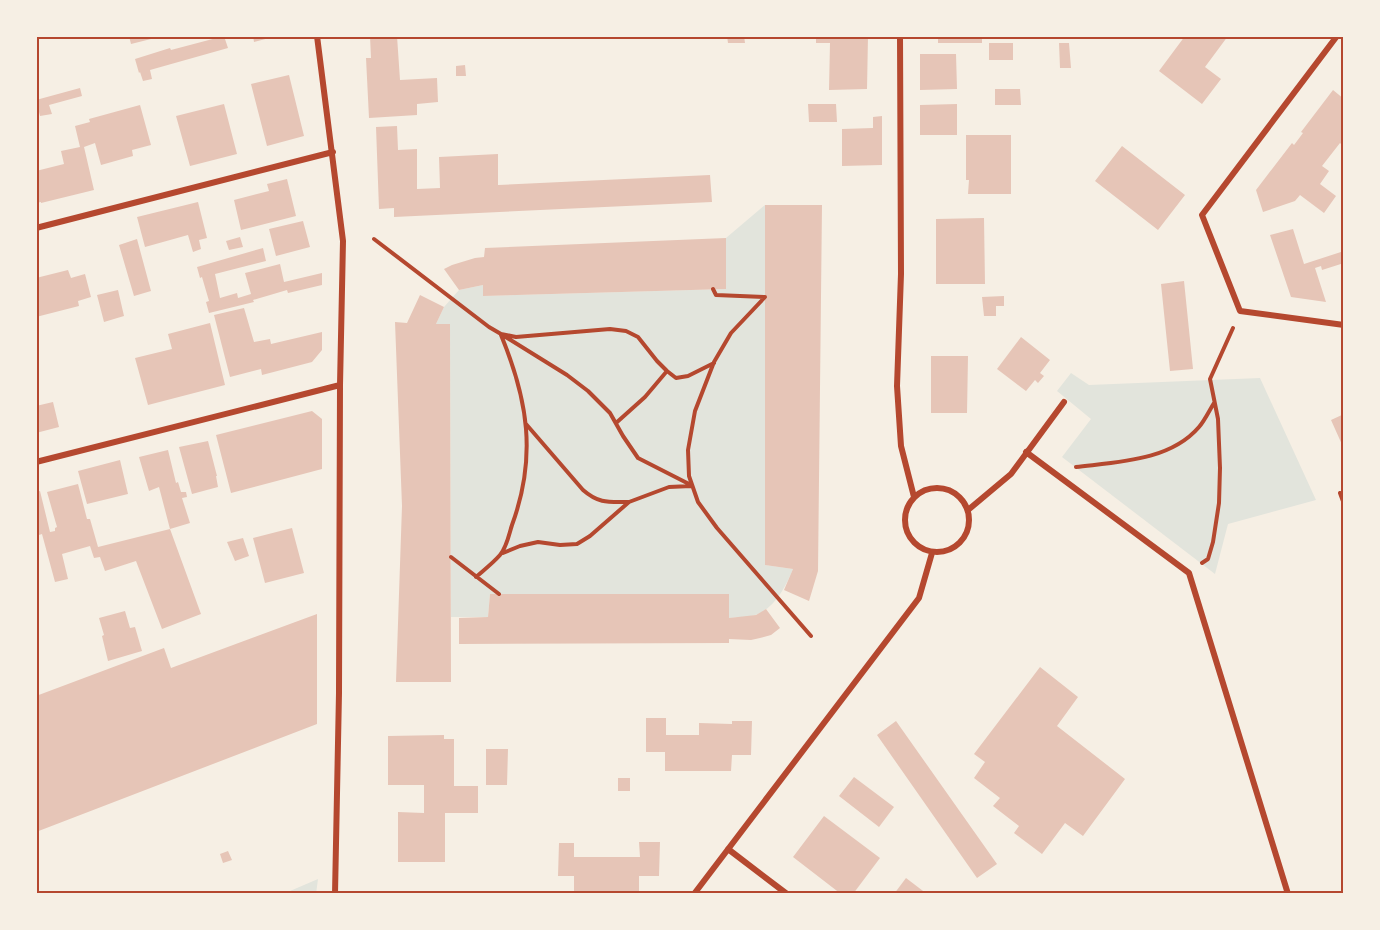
<svg xmlns="http://www.w3.org/2000/svg" width="1380" height="930" font-family="Mulish,sans-serif">
<style>
.green{fill:#e2e4dc}
.building{fill:#e6c5b7}
.lines{fill:none;stroke-linecap:round;stroke-linejoin:round}
.path{stroke:#b5482f;stroke-width:4}
.minor{stroke:#b5482f;stroke-width:6}
.neatline{fill:none;stroke:#b5482f;stroke-width:2}
</style>
<rect width="100%" height="100%" fill="#f6efe4"/>
<path class="green" d="M765,205V565L793,569C786,586 776,606 758,614C749,618 738,617 729,618V594H490L488,617H451L450,324H436L444,307L459,290L483,285V296L726,289V238Z
M1071,373L1089,385L1260,378L1316,500L1228,524L1215,574L1062,457L1091,419L1057,391Z
M318,879L316,894H283Z"/>
<path class="building" d="M129,36H159V37L131,44Z
M224,36L228,48L150,70L152,79L143,81L140,72L139,73L135,59L170,48L171,50Z
M253,36H273V37L254,42Z
M370,36H397L400,80L437,78L438,102L417,104V115L369,118L366,58H371Z
M727,36H744L745,43H728Z
M816,36H868L867,89L829,90L830,43H816Z
M938,36H982V43H938Z
M1185,36H1228L1205,67L1221,79L1202,104L1159,71Z
M989,43H1013V60H989Z
M1059,43H1069L1071,68H1060Z
M920,54H956L957,89L920,90Z
M465,65L466,76H456V66Z
M289,75L304,136L267,146L251,84Z
M80,88L82,96L49,105L52,114L40,116L36,100Z
M995,89H1020L1021,105H995Z
M1333,90L1344,99V147L1340,143L1322,166L1329,171L1320,184L1336,196L1324,213L1300,195L1295,201L1263,212L1256,190L1292,143L1294,145L1303,133L1301,132Z
M224,104L237,154L190,166L176,116Z
M808,104H836L837,122H809Z
M957,104V135H920V105Z
M140,105L151,145L132,150L133,156L101,165L95,143L84,147L94,190L41,203V202L36,203V171L64,164L61,151L80,147L75,126L90,122L89,119Z
M882,116V165L842,166V129L873,128V117Z
M397,126L398,150L417,149V189L440,188L439,157L498,154V185L710,175L712,202L394,217V208L379,209L376,127Z
M966,135H1011V194H968L969,180H966Z
M1122,146L1185,195L1158,230L1095,181Z
M287,179L296,216L241,230L234,200L269,191L267,184Z
M198,202L207,238L199,240L201,249L193,252L188,235L145,247L137,217Z
M765,205H822L818,571L809,601L784,590L793,569L765,565Z
M984,218L985,284H936V219Z
M303,221L310,247L276,256L269,229Z
M1293,229L1304,264L1344,251V263L1322,270L1321,266L1315,268L1326,302L1291,297L1270,235Z
M240,237L243,247L229,250L226,241Z
M726,238V289L483,296V285L459,290L444,269L452,265L475,258L484,257L485,248Z
M137,239L151,291L134,296L119,245Z
M263,248L266,261L215,274L220,298L237,293L238,298L251,294L245,273L280,264L284,282L322,273V285L288,293L287,290L253,300L254,302L209,313L206,302L209,301L202,277L200,278L197,267Z
M68,270L71,278L85,274L91,297L78,301L79,306L36,317V278Z
M1184,281L1193,369L1170,371L1161,284Z
M118,290L124,316L104,322L97,295Z
M420,295L444,307L436,324H450L451,682H396L402,506L395,322L407,323Z
M1004,296V306H996V316H984L982,297Z
M244,308L254,342L270,339L271,344L322,332V350L312,362L262,375L261,369L230,377L214,315Z
M210,323L225,385L148,405L135,358L172,349L168,334Z
M1021,337L1050,360L1040,373L1044,376L1038,383L1035,380L1026,391L997,369Z
M931,356H968L967,413H931Z
M53,402L59,427L36,433V406Z
M312,411L322,419V469L231,493L216,435Z
M1344,414V449L1331,420Z
M208,441L217,476H216L218,487L192,494L179,447Z
M168,450L176,483L178,482L181,492H186L187,497L182,498L190,523L170,529L159,487L149,491L139,457Z
M120,460L128,494L87,504L78,471Z
M78,484L87,519H90L98,547L170,529L201,614L162,629L136,561L105,571L100,557L94,558L90,546L62,554L68,579L55,582L42,534L36,536V492L40,491L50,532L55,531V528L57,527L47,492Z
M292,528L304,573L265,583L253,538Z
M243,538L249,556L235,561L227,542Z
M490,594H729V618L756,615L766,609L780,628L771,635L760,638L751,640L729,639V643L459,644V618L488,617Z
M125,611L130,628L135,627L142,651L108,661L102,636L104,635L99,618Z
M317,614V724L36,832V696L164,648L171,668Z
M1040,667L1078,697L1057,726L1125,779L1083,836L1065,823L1042,854L1014,833L1019,826L993,806L1000,798L974,778L985,762L974,754Z
M646,718H666V735H699V723L732,724V721H752L751,755H732L731,771H665V752H646Z
M896,721L997,864L977,878L877,735Z
M444,735V739H454V786H478V813H445V862H398V812L424,813V785H388V736Z
M486,749H508L507,785H486Z
M854,777L894,807L879,827L839,796Z
M618,778H630V791H618Z
M824,816L880,858L853,894H841L793,857Z
M639,842H660L659,876H639V893L574,894V876H558L559,843H574V857H640Z
M228,851L232,860L223,863L220,854Z
M906,878L927,894H894Z"/>
<g class="lines">
<path class="path" d="M374,239L489,327L501,334L516,337L610,329L626,331L638,337L657,361L667,371L676,378L688,376L714,363
M713,289L716,295L765,297L731,333L714,362L695,411L688,450L689,476L698,502L717,528L811,636
M504,336L567,375L588,391L610,413L623,436L638,458L691,485
M616,423L645,397L667,371
M526,424L583,490C599,504 609,502 629,502
M1076,467C1117,462 1170,461 1199,427C1205,420 1209,411 1214,403
M1340,493L1344,504
M503,553L520,546L538,542L560,545L577,544L590,536L629,502L669,487L691,486
M451,557L499,594
M1202,563L1208,559L1213,542L1219,503L1220,468L1218,419L1210,379L1233,328
M476,577C484,570 493,563 500,555C507,547 509,534 512,525C537,457 528,400 501,335"/>
<path class="minor" d="M317,36L343,241L340,385L339,693L335,894
M900,36L901,274L897,386L901,446L914,497
M1337,36L1202,215L1240,311L1344,325
M36,228L333,152
M1026,452L1189,573L1288,894
M36,462L340,385
M905 520a32 32 0 1 1 64 0a32 32 0 1 1-64 0Z
M968,510L1011,474L1064,402
M728,849L787,894
M694,894L919,598L932,553"/>
</g>
<rect width="1380" height="930" fill="none" stroke="#f6efe4" stroke-width="75"/>
<rect x="38" y="38" width="1304" height="854" class="neatline"/>
</svg>
